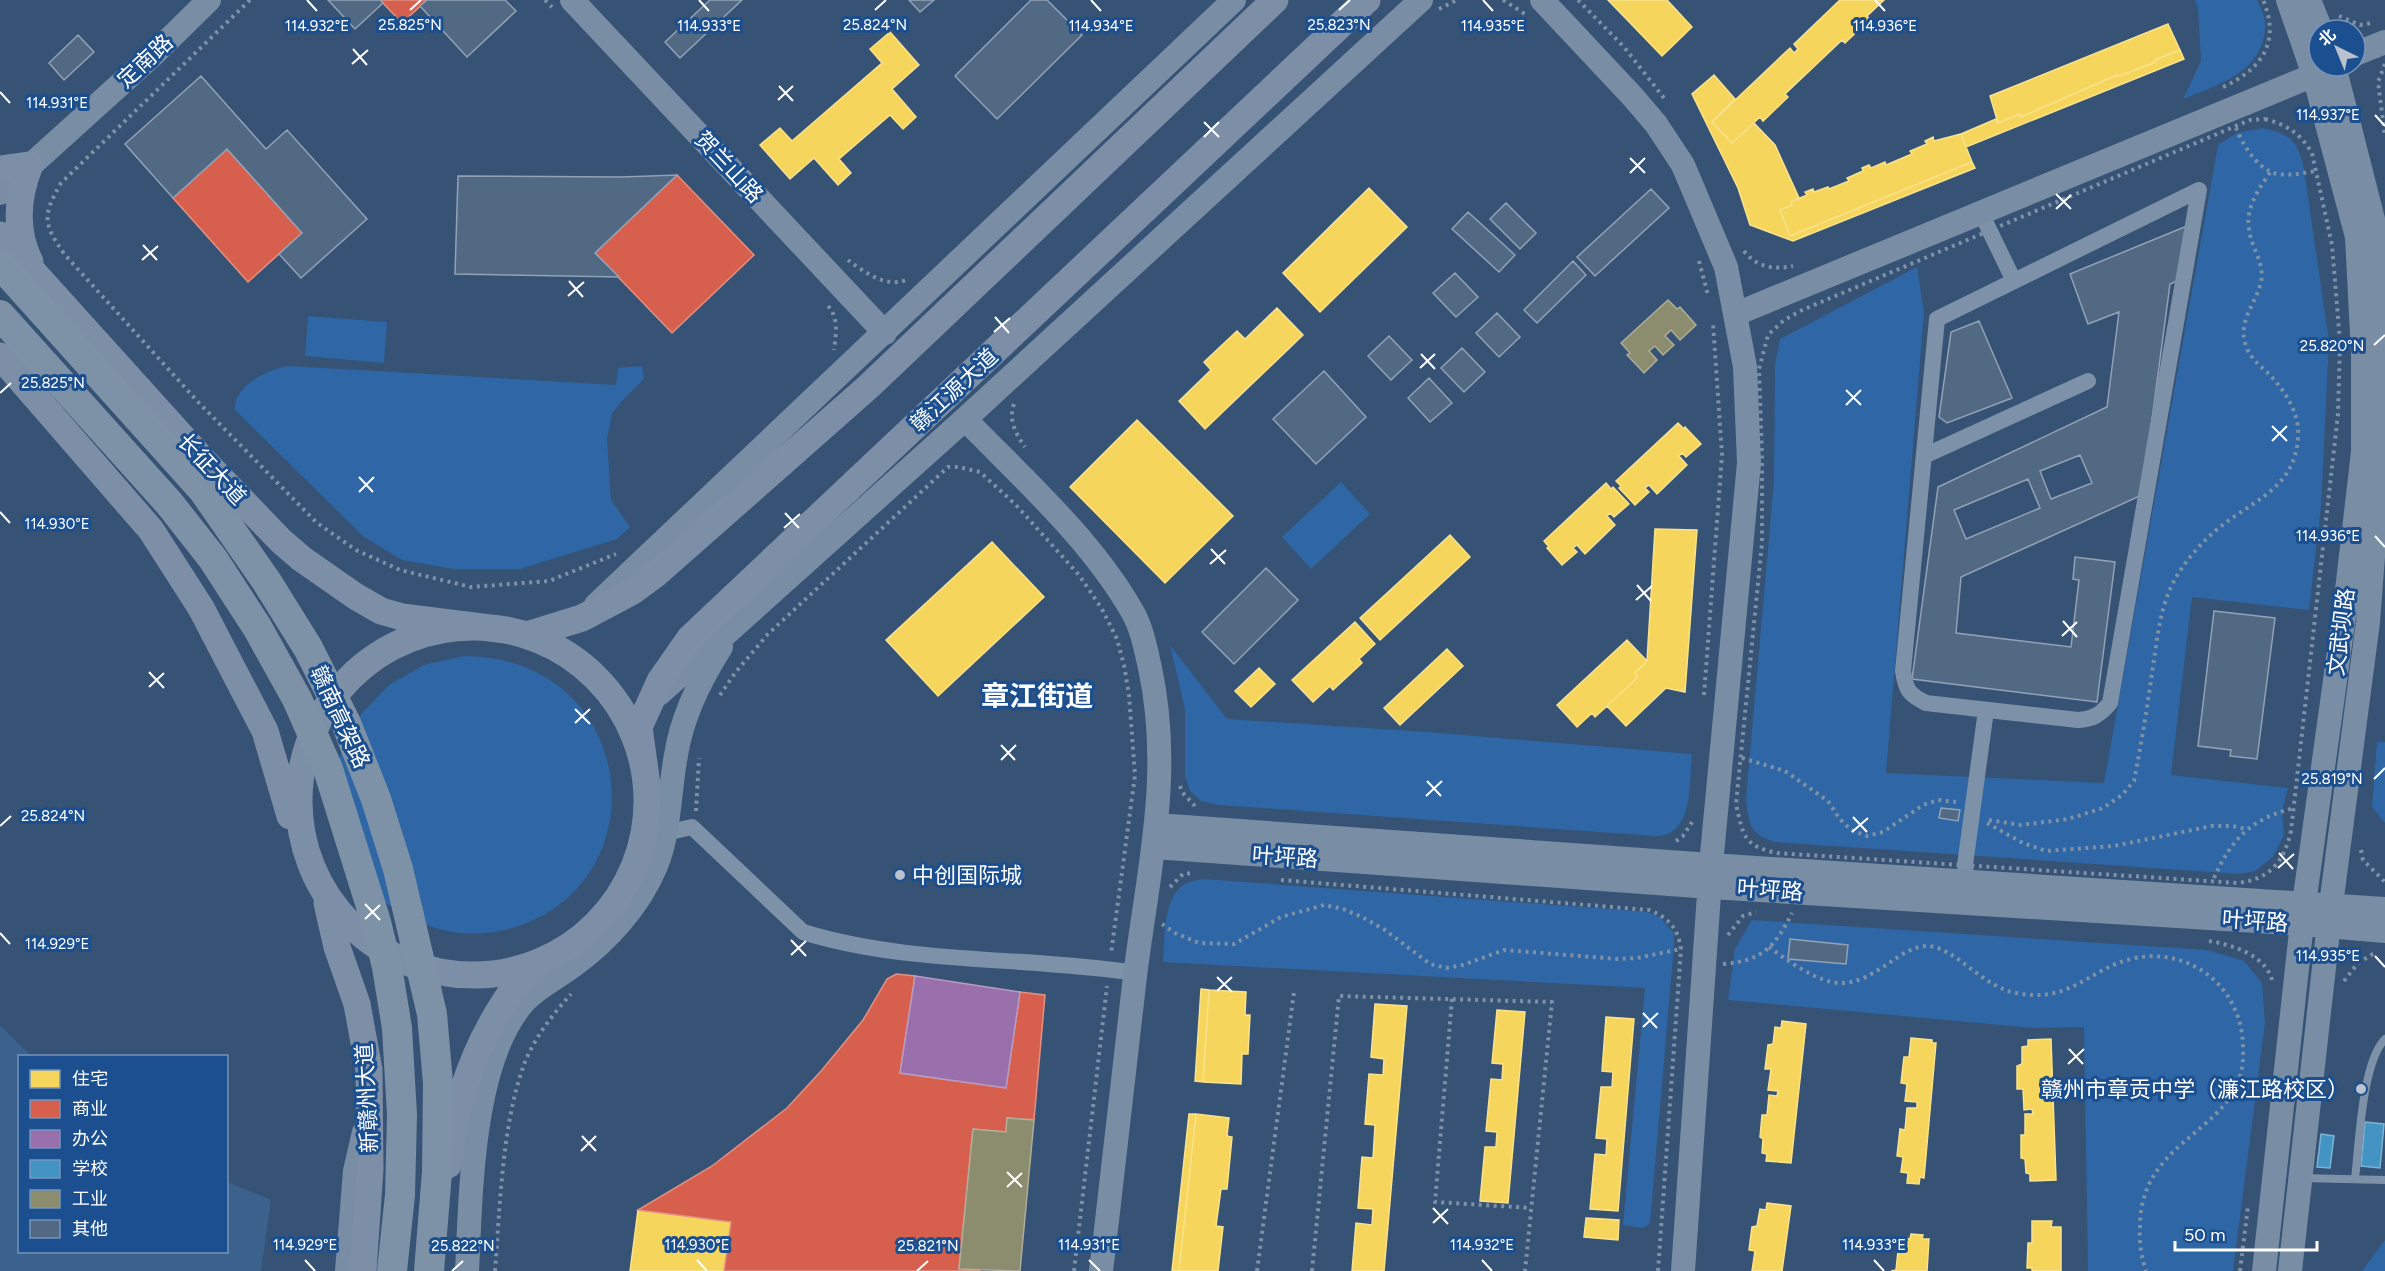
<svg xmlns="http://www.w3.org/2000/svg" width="2385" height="1271" font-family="Figtree,'Noto Sans SC',sans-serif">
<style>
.green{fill:#2f66a5}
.water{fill:#3b618d}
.homes{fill:#f6d55c;stroke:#f9e28d;stroke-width:1.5}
.shops{fill:#d6604d;stroke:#e29082;stroke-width:1.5}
.offices{fill:#9970ab;stroke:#b89bc4;stroke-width:1.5}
.schools{fill:#4393c3;stroke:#7bb3d5;stroke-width:1.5}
.industry{fill:#8c8c6e;stroke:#aeae9a;stroke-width:1.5}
.building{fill:#526984;stroke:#92a2b6;stroke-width:1.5;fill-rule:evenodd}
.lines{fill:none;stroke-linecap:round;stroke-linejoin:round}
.path{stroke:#7d92a8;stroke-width:4;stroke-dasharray:3 4.5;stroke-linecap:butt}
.lane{stroke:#7d92a8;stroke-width:8}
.street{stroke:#7d92a8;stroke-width:16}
.secondary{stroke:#798da4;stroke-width:24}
.primary{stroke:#7d8ea7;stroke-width:27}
.highway-bridge{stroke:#7e92a7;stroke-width:30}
.ticks{fill:none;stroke:#fff;stroke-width:2}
.poi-dot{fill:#b9c2ce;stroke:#1b4f8f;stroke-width:2}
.labels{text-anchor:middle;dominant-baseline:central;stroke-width:6;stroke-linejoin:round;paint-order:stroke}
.street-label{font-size:22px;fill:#fff;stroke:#1b4f8f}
.poi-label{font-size:22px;fill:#fff;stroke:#1b4f8f;text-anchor:start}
.district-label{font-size:28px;font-weight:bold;fill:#fff;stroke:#1b4f8f}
.ticks-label{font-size:15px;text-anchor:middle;fill:#fff;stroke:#1b4f8f;stroke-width:6;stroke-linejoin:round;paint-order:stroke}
</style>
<rect width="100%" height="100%" fill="#365274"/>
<path class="green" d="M2195,0H2257C2260,6 2265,15 2265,22C2267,71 2220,84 2183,99L2201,61L2198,8Z
M2263,128C2289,135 2295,137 2303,163L2329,341L2321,507L2309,610L2192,597L2171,775L2288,788L2282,811L2284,835L2273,857L2255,871L2240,874L1775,842C1749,834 1749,824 1746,799L1774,481L1775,365L1780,339L1917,267L1924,313L1886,773L2104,783L2218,145L2237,133Z
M308,316L387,322L384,363L305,356Z
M288,366L616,385L618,368L642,366L644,379L621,402L612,414L607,439L611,500L630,527L617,539L520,569H454L402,560L364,537L235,410C232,387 268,369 288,366Z
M1341,482L1370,514L1311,569L1282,537Z
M1170,645L1227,719L1428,732L1692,754C1689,782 1694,836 1656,836L1219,805L1201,801L1190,791L1185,777V709Z
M464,656C642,657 664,892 504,930C457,941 414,926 377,896L337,766L343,747L362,713L389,685L424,665Z
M2377,742H2385V823L2372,807Z
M1204,879L1648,912L1660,917L1674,933V945L1650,1223L1643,1228L1623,1225L1645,988L1163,962C1165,938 1162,897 1186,883C1191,881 1199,880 1204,879Z
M1752,920L2207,950L2244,961L2262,983L2265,1023L2233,1271H2088L2084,1027L2033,1028L1728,1000L1735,949Z
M2385,1240V1271H2362Z"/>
<path class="water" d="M0,1025L31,1056H20V1252H226L227,1182L271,1200L261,1271H0Z"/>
<path class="homes" d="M1608,0H1667L1692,27L1662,56Z
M1840,0H1884L1867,16L1870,19L1845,43L1842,40L1785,94L1788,97L1763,121L1760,117L1732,143L1712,122L1790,48L1794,53L1798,49L1794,44Z
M2168,24L2180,50L2155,60L2156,62L2117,77V75L2021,117L2020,114L1998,123L1990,96Z
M890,32L919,65L892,89L916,117L903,129L890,115L839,159L851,173L838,185L814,158L790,179L760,145L780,128L792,141L882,63L870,49Z
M2180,50L2184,59L1966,147L1961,134L1996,119L1998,123L2020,114L2021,117L2117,75V77L2156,62L2155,60Z
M1714,75L1735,99L1712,122L1732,143L1754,123L1775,145L1799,198L1791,202L1792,205L1780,210L1790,236L1972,162L1975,168L1793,241L1750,225L1738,188L1692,94Z
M1961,134L1972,162L1790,236L1780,210L1792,205L1791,202L1807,195L1805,192L1813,189L1814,192L1828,187L1829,189L1849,181L1847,178L1863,171L1862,168L1869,165L1871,168L1885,162L1886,165L1912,154L1910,151L1927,144L1925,141L1933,137L1934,141Z
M1369,188L1407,227L1320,312L1283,273Z
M1277,308L1303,335L1205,429L1179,401L1211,370L1204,362L1237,331L1245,339Z
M1137,420L1233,516L1165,583L1070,487Z
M1678,423L1684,429L1685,427L1701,444L1686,457L1682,453L1679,456L1687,465L1657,494L1649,485L1645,488L1649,492L1635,505L1619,488L1621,486L1616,481Z
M1606,483L1611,489L1613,487L1629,504L1614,517L1610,513L1607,516L1615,525L1585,554L1577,545L1573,548L1577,552L1562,565L1547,548L1549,547L1544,541Z
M1655,529L1697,530L1685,692L1666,688L1626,726L1607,706L1638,677L1635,673L1647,661Z
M1450,535L1470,557L1380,640L1360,618Z
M992,542L1044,597L938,696L886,640Z
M1355,622L1375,644L1359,659L1362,663L1333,690L1330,686L1313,702L1292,680Z
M1627,640L1647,661L1635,673L1638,677L1607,706L1595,717L1592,713L1577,727L1557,705Z
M1447,649L1463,666L1400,725L1384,708Z
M1259,668L1275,684L1251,707L1235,691Z
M1201,989L1209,990L1203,1082L1195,1081Z
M1209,990L1246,992L1245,1015H1250L1248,1054H1242L1241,1084L1203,1082Z
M1375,1004L1407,1006L1384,1271H1352L1356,1223L1372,1225L1373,1209L1358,1208L1362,1157L1373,1158L1375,1125L1365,1124L1369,1074L1383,1075L1384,1059L1371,1057Z
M1497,1010L1525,1012L1508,1203L1480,1201L1485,1147H1496L1497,1132L1486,1131L1491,1079L1502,1080L1503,1064L1492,1063Z
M1606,1017L1634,1019L1618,1211L1590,1209L1595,1154L1606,1155L1607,1139L1596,1138L1601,1087H1612L1613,1072L1602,1071Z
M1782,1021L1806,1024L1791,1163L1766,1161L1767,1154L1762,1153L1763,1139L1760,1137L1762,1115H1767L1769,1095L1777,1096L1778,1091L1768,1090L1771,1069H1765L1768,1045L1773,1044L1775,1027L1781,1028Z
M1911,1038L1932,1040V1043H1936L1924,1178L1920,1177L1919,1184L1907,1183L1908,1173L1901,1172L1903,1157L1897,1156L1900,1129L1905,1130L1907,1108H1917V1102L1905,1101L1907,1084L1901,1083L1904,1057H1909Z
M2051,1039L2056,1180L2030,1181V1174L2026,1173L2025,1159L2021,1158V1135H2025V1114H2033L2032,1109L2024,1110L2023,1089H2017V1066L2022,1064V1047L2028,1046V1040Z
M1189,1114H1196L1179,1271H1172Z
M1196,1114L1229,1118L1227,1136L1232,1137L1227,1189H1221L1216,1226L1223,1227L1218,1271H1179Z
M1767,1203L1791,1206L1782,1271H1752L1755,1251L1749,1250L1752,1227L1757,1226L1760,1209L1766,1210Z
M638,1210L731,1222L724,1271H630Z
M1586,1218L1619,1220L1618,1240L1584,1237Z
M2032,1221H2052L2051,1227H2061V1271H2032V1268H2027L2028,1243H2032Z
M1911,1234L1923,1235L1922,1239H1929L1927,1271H1891L1896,1270L1898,1251H1904V1238L1910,1239Z"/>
<path class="shops" d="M380,0H427L402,23Z
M227,149L302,233L248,282L173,198Z
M677,175L754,255L672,333L595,253Z
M896,974L915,976L900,1073L1006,1088L1020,992L1045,995L1034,1120L1007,1118L1006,1132L973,1129L959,1269L981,1271H724L731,1222L638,1210L712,1166L787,1108L822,1070L863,1020L887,979Z"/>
<path class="offices" d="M915,976L1020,992L1006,1088L900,1073Z"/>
<path class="schools" d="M2365,1122L2384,1124L2380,1168L2361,1166Z
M2321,1134L2334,1136L2330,1168L2317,1167Z"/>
<path class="industry" d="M1668,300L1677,309L1680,307L1696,325L1680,340L1671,330L1665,336L1674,345L1663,355L1655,346L1649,351L1657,360L1644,373L1627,355L1630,353L1621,343Z
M1007,1118L1034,1120L1020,1271L959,1269L973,1129L1006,1132Z"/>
<path class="building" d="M328,0H380L383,3L355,29Z
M427,0H505L516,11L467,57L420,6Z
M710,0H742L680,58L665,42Z
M909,0H934L920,12Z
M1031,0H1047L1082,35L997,119L955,76Z
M78,35L94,52L64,80L49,63Z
M201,76L266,149L287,130L367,219L301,278L279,254L302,233L227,149L173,198L125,144Z
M677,175L595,253L619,277L455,274L458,176L621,177Z
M1651,189L1669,208L1595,276L1577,257Z
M1506,203L1536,233L1520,249L1490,219Z
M1468,212L1515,255L1499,272L1452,229Z
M2187,226L2181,279L2170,284L2142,495L1961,577L1956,633L2071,647L2079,580L2073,579L2075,557L2115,562L2097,702L1912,679L1938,487L2107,407L2119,312L2088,324L2070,274ZM2080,455L2092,483L2051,499L2040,471ZM2028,479L2040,508L1966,539L1954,510Z
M1573,261L1586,275L1537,323L1524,310Z
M1455,273L1478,297L1456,317L1433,293Z
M1497,313L1520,337L1499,357L1476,333Z
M1979,321L2012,398L1947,423L1939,417L1951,332Z
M1389,336L1412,360L1391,380L1368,356Z
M1462,348L1485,372L1464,392L1441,368Z
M1324,371L1366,417L1316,464L1273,419Z
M1429,378L1452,403L1430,422L1408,398Z
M1266,568L1298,600L1234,664L1202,632Z
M2214,611L2275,618L2257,759L2230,756L2231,750L2198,746Z
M1941,808L1960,810L1958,821L1939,818Z
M1790,939L1848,945L1846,964L1788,959Z"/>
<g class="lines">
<path class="path" d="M250,0L61,183C42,216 43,224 65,255L199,403L317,523L356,550L400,570L471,587L549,581L616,554
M545,0L552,7
M1503,0L1525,14
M1578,0L1624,47L1664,98
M1439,9L1457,0
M2339,16L2360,25L2371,23
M2385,64L2378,82L2385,136
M2223,87C2262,69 2281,42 2263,0
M2265,119C2287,125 2300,133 2312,153L2332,245L2340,342L2338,414L2291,831C2284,862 2270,879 2238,883L1777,853C1743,846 1743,835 1736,804L1762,543V456L1759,369L1768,335L1783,321L1800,311L2250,120Z
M2236,128C2243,145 2257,169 2277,174C2290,176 2303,173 2316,171
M1744,251C1756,267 1774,270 1793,266
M848,260C864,272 886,288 906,280
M1699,261L1708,295
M828,306C839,318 836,334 834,350
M1014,404C1008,420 1016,434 1025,447
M720,695L735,673L768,634L948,467H959L980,472L1016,505L1079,575L1102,609L1117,639L1124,665L1129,695L1135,775L1111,954
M1704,695L1722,455L1713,323
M1742,758L1785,771L1828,801L1839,818L1851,830L1867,836L1883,832L1923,805L1938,800L1956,802
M1180,786L1182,792L1195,806
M696,811L699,758
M1989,820L2021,825L2068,819L2103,808L2122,795L2134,781C2141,745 2147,709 2152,673C2157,642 2159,609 2174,581C2186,559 2205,538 2225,523C2258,499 2295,485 2298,438C2300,413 2285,391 2269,374C2259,365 2251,359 2246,346C2237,321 2256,304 2261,282C2265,262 2251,248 2249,229C2245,208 2260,187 2271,171
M1987,823L2023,843L2046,851L2114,846L2212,826H2232L2246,829
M1676,841L1683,836L1692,822
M2361,850L2363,860L2385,882
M2214,878C2232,838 2251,819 2294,808
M1281,880L1649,910C1668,917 1678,928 1681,949L1658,1271
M1170,887L1183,874L1193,873
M1162,924L1175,933L1199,943L1234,944L1281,917L1324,905L1343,909L1362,917L1385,930L1430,964L1446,968L1463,965L1504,950L1618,959L1637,958L1681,949
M1728,935L1743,916L1756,912
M2209,941C2234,945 2268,956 2273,984
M1769,947C1786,960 1820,984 1842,983C1861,983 1880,969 1895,959C1904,953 1917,945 1929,946C1957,949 1981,986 2016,993C2072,1004 2088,968 2135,958C2177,950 2219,971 2235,1010C2241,1022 2243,1037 2243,1050C2246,1108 2193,1126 2162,1164C2147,1182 2140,1203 2140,1226C2139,1241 2141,1257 2146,1271
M1723,964C1762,961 1775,947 1792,913
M2344,981L2358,963L2376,952
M1452,999L1435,1202L1531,1208
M495,1271C500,1207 502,1122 525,1062C535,1037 553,1014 571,994
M1074,1271L1107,986
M1257,1271L1294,992
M1312,1271L1339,996L1552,1002L1525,1271
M2240,1271L2248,1206"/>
<path class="lane" d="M2301,1178L2385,1180
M2355,1179C2359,1145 2362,1062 2385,1039"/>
<path class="street" d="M2199,190L2110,703C2100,715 2093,719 2078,720L1926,703C1908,694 1906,690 1903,671L1937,319Z
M1981,213L2014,281
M1924,456L2088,381
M643,838L692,827L803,932C910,965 1025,956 1136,973
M1966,881L1965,865L1986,710"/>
<path class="secondary" d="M572,0L885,333
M1542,0L1633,97L1656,124L1683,165L1726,267L1745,367L1749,463L1711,865L1683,1271
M2309,0L2321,30
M2355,54L2385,42
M0,193L156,52L209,0
M1736,314L2314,75L2327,67
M965,419C1023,479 1090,538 1132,611C1142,628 1146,650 1150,668C1173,775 1148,871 1135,976C1123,1075 1113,1173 1101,1271
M596,605L1234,0
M659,694L965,419L1421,0
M1157,825L1711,865L2385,909
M1154,847L1711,887L2303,924L2385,931
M347,1271L355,1171L364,1132
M467,1271C471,1194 471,1060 525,1001C539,986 557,978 573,966C608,941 639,906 656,866C670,832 669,792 676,755C682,716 700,680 721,647
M2264,1271L2304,904L2344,616L2363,452V354L2357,237L2314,75L2288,0
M2290,1271L2331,905L2368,622L2381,452L2384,345L2377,235L2334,66"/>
<path class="primary" d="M0,169L30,165
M0,235L204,461L281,541L302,559L355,596L381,611L402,617L506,630L527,635L582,618L633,591L656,574L868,387L1275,0
M30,262C14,230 17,197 30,165
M0,356L151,530L201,608L265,731L290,816
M299 801a174 174 0 1 1 348 0a174 174 0 1 1-348 0Z
M648,792L639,727L660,681L690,638L1367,0
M327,903L337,947L357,1004L369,1070L370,1169L363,1271
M448,1165C454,1107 471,1055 502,1006C512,990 522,974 538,965"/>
<path class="highway-bridge" d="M0,264L203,490L267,582L308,648L346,723L376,799L398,869L432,1014L438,1083L437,1172L429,1271
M0,315L169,503L213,559L257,627L297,699L328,769L376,922L387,967L397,1028L402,1115L400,1195L392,1271"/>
</g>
<path class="ticks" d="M307,0L317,11M699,0L709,11M1091,0L1101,11M1483,0L1493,11M1875,0L1885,11M410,10L421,0M875,10L886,0M1339,10L1350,0M353,49L367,65M352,64L368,50M779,86L793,101M0,92L10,103M778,100L793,86M2375,115L2385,126M1204,122L1219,137M1204,137L1219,122M1630,158L1645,173M1630,173L1645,158M2056,194L2071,209M2056,209L2071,195M143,245L157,260M142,260L158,246M569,281L583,297M568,296L584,282M995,317L1009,333M994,332L1010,318M2374,345L2385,335M1421,354L1435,369M1420,368L1435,354M1846,390L1861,405M0,393L11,383M1846,405L1861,390M2272,426L2287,441M2272,441L2287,426M359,477L373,492M359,492L374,477M0,512L10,523M785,513L799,528M784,528L800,514M2375,536L2385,547M1211,549L1225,564M1210,564L1226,550M1637,585L1651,601M1636,600L1652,586M2063,621L2077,637M2062,636L2077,622M149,672L164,688M149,687L164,673M575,709L590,724M575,723L590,709M1001,745L1015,760M1001,760L1016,745M2374,779L2385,768M1427,781L1441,796M1426,796L1442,781M1853,817L1867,832M0,826L11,816M1852,832L1868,818M2279,853L2293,869M2278,868L2294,854M365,904L380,920M365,919L380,905M0,933L10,944M791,940L806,956M791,955L806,941M2375,956L2385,967M1217,977L1232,992M1217,991L1232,977M1643,1013L1657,1028M1643,1027L1658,1013M2069,1049L2083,1064M2068,1064L2084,1049M582,1136L596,1151M581,1151L596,1136M1007,1172L1022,1187M1007,1187L1022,1173M1433,1208L1448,1224M1433,1223L1448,1209M305,1260L315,1271M697,1260L707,1271M1089,1260L1100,1271M1482,1260L1492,1271M1874,1260L1884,1271M452,1271L463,1261M917,1271L928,1261"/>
<g class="poi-dot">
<circle cx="900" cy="875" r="6"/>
<circle cx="2361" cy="1089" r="6"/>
</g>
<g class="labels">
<g class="street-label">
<text transform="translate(145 61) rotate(-43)">定南路</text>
<text transform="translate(729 167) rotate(47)">贺兰山路</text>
<text transform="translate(954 390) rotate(-43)">赣江源大道</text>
<text transform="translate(212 469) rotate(47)">长征大道</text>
<text transform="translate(2341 632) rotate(-83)">文武坝路</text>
<text transform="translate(340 717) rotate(65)">赣南高架路</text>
<text transform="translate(1285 857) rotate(4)">叶坪路</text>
<text transform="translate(1770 890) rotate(4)">叶坪路</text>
<text transform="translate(2255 921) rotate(4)">叶坪路</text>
<text transform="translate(367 1098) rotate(-93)">新赣州大道</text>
</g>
<g class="poi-label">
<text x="912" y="875">中创国际城</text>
<text x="2349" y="1089" text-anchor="end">赣州市章贡中学（濂江路校区）</text>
</g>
<g class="district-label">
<text x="1037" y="696">章江街道</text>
</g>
</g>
<g class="ticks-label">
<text x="1339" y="30">25.823°N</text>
<text x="410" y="30">25.825°N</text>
<text x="875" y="30">25.824°N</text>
<text x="317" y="31">114.932°E</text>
<text x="1493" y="31">114.935°E</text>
<text x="1885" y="31">114.936°E</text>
<text x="709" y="31">114.933°E</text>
<text x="1101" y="31">114.934°E</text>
<text x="57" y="108">114.931°E</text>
<text x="2328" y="120">114.937°E</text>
<text x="2332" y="351">25.820°N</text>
<text x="53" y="388">25.825°N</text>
<text x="57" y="529">114.930°E</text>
<text x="2328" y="541">114.936°E</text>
<text x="2332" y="784">25.819°N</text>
<text x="53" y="821">25.824°N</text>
<text x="57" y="949">114.929°E</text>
<text x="2328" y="961">114.935°E</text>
<text x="305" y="1250">114.929°E</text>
<text x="697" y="1250">114.930°E</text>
<text x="1089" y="1250">114.931°E</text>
<text x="1482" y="1250">114.932°E</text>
<text x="1874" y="1250">114.933°E</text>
<text x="463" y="1251">25.822°N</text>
<text x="928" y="1251">25.821°N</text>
</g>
<rect x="18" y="1055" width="210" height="198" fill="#1b4f8f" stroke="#7695bc" stroke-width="1.5"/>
<rect x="30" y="1070" width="30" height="18" fill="#f6d55c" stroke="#7695bc" stroke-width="1.5"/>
<text x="72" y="1085" font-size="18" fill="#ffffff">住宅</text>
<rect x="30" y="1100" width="30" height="18" fill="#d6604d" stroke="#7695bc" stroke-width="1.5"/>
<text x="72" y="1115" font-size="18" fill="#ffffff">商业</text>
<rect x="30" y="1130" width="30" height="18" fill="#9970ab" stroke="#7695bc" stroke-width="1.5"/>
<text x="72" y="1145" font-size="18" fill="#ffffff">办公</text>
<rect x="30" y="1160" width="30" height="18" fill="#4393c3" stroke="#7695bc" stroke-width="1.5"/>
<text x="72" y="1175" font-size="18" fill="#ffffff">学校</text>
<rect x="30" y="1190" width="30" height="18" fill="#8c8c6e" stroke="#7695bc" stroke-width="1.5"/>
<text x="72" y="1205" font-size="18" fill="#ffffff">工业</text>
<rect x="30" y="1220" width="30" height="18" fill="#526984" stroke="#7695bc" stroke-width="1.5"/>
<text x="72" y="1235" font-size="18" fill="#ffffff">其他</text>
<g transform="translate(2337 48) rotate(317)"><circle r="28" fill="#1b4f8f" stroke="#7695bc" stroke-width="1.5"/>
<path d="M0-4.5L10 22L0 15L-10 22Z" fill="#b9c2ce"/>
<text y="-9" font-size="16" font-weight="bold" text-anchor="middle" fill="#ffffff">北</text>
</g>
<path d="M2175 1241v9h142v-9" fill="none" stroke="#ffffff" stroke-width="3"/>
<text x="2184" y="1241" font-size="18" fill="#ffffff" stroke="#1b4f8f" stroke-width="4.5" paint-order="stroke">50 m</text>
</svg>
